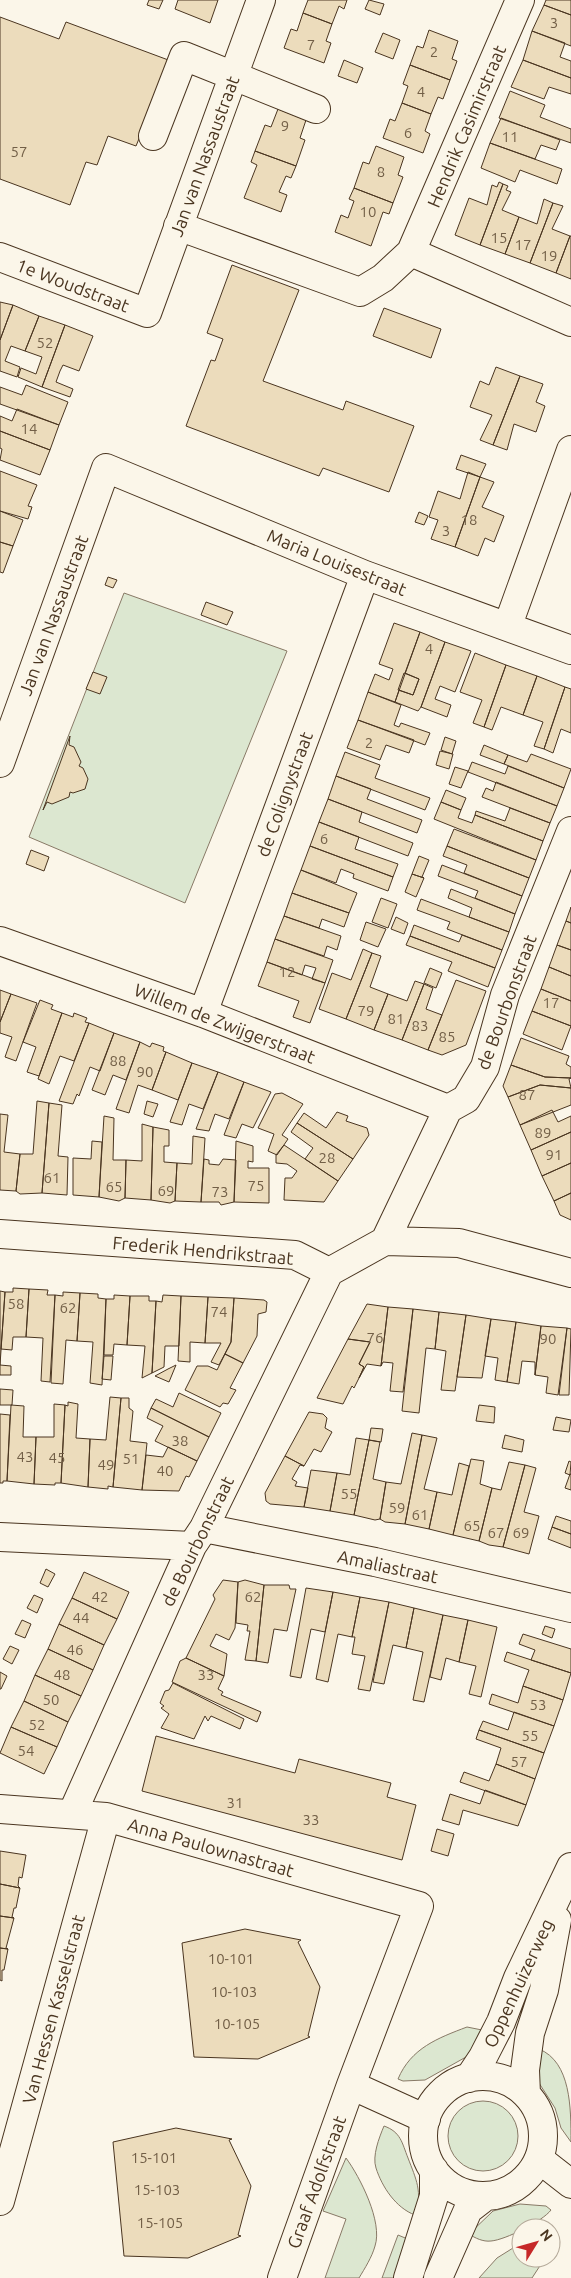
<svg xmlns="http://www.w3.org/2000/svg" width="571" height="2278" font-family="Ubuntu,sans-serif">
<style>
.green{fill:#dce7d0;stroke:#887966}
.building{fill:#ecdcbc;stroke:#4a3520}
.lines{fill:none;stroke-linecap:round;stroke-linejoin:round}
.minor-casing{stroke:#4a3520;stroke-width:30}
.major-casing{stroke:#4a3520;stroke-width:30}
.minor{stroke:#fbf6e9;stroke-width:28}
.major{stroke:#fbf6e9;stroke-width:28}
.labels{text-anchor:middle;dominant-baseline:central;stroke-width:4;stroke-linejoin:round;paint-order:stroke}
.number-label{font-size:15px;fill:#725f47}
.street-label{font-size:18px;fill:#4a3520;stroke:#fbf6e9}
</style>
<rect width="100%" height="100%" fill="#fbf6e9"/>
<path class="green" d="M124,593L287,651L185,903L29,837Z
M467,2027L482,2030L471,2052L466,2057L425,2080L403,2081L398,2079C411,2048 438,2038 467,2027Z
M539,2049C571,2062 571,2108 571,2142L561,2128L555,2108L539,2083Z
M448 2136a35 35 0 1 1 70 0a35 35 0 1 1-70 0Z
M384,2126C401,2132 402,2143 408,2158C416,2179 423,2192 415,2215C396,2208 382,2187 376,2168C372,2156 379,2138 384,2126Z
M346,2158C360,2177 383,2222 375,2246C372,2257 365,2268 359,2278H325L346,2219L323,2211Z
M520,2204L546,2206L551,2210C543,2221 505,2240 491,2241C483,2242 475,2238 469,2234L493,2211Z
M398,2235L410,2240L395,2278H382Z
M521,2243V2258H545L532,2278H479L497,2258Z"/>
<path class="building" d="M149,0H163L159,9L147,5Z
M178,0H218L210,23L175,9Z
M308,0H347L344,9L339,6L332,24L303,13Z
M369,0L384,4L380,15L365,9Z
M546,0H571V15L544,5Z
M544,5L571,15V46L532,31Z
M303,13L332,24L326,41L331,43L324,63L284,48L291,29L297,31Z
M0,17L59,39L66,22L171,61L136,146L108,136L97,165L86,162L70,205L0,179Z
M429,30L458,41L452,59L457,61L450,80L410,65L417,46L423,48Z
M532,31L565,43L560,57L571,61V78L523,60Z
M383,33L400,40L393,59L375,52Z
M344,60L363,68L357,83L338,76Z
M523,60L571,78V94L549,87L544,99L511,87Z
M410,65L450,80L443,99L438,97L431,114L402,103L408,86L403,84Z
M510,91L545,105L540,117L571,129V143L499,118Z
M402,103L431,114L425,131L430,134L423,153L383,138L390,119L395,121Z
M278,109L306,120L300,138L305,140L296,166L255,151L265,125L271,127Z
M501,118L560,140L556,150L541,145L535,159L490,143Z
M490,143L562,169L557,184L520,170L515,182L481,168Z
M376,146L404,157L398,175L403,177L393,203L354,188L363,162L369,164Z
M255,151L296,166L291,178L286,176L279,192L287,195L281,212L244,198L257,165L251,162Z
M499,182L503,184L480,245L455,235L469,198L487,205L492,185L497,187Z
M503,184L508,186L506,190L511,192L502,210L519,217L505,254L480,245Z
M354,188L393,203L389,214L383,212L371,246L335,232L341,215L348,218L354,201L349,199Z
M544,199L553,203L530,263L505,254L519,217L537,224Z
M553,203L563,206L552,229L570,236L556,273L530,263Z
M570,236H571V279L556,273Z
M232,265L299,290L263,381L343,410L346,401L414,426L389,492L323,468L319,476L186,426L211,360L215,361L223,339L207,333Z
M0,302L13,305L0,340Z
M13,305L39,316L25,351L11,346L5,361L20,367L17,377L0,371V340Z
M384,308L441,329L431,358L373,336Z
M39,316L65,325L42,387L18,377L21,368L36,374L42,357L25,351Z
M65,325L93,336L79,371L63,365L60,371L56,382L73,389L70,397L42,387Z
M496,367L520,376L493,445L480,440L492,415L470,407L480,381L489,385Z
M520,376L543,384L536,402L545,406L536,432L514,424L507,450L493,445Z
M26,385L68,402L59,425L0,404V387L22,395Z
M17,409L59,425L50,450L0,431V416L12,421Z
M0,431L50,450L40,475L0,460L2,449L0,448Z
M461,455L486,464L480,477L456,469Z
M0,471L37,485L28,506L32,507L28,519L0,511Z
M468,472L480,477L455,547L431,539L438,520L429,517L438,491L460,499Z
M480,477L494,482L482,507L504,516L494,542L485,538L478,556L455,547Z
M0,511L23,520L13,546L0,542Z
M419,512L428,516L424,525L415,522Z
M0,542L13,546L3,573L0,572Z
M108,577L117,580L113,588L105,585Z
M206,602L233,612L227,625L201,615Z
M394,623L420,632L395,702L368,692L375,674L389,680L393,669L379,664Z
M420,632L445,642L421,707L418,711L395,702L399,690L413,695L419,679L405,673Z
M445,642L471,651L455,692L440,686L435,699L451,705L447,717L421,707Z
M475,653L506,665L484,727L473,723L482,700L460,692Z
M506,665L537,676L523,715L501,707L492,730L484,727Z
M93,672L107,677L100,694L86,689Z
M404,673L419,679L413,695L398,690Z
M537,676L565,687L544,749L534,746L543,722L523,715Z
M565,687L571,689V733L561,729L553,753L544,749Z
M368,692L401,705L394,725L399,727L401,723L430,733L425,745L358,720Z
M358,720L414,740L409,753L386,745L380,760L347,748Z
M70,736L69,745L74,747L81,762L79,766L83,768L88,779L85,789L73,793L70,792L69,797L52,804L47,802L43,810Z
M445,737L456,741L452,754L441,750Z
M484,745L508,755L504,764L480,755Z
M440,751L453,754L449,769L436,765Z
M345,752L380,765L375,778L430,798L425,810L336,776Z
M531,754L571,769L564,788L504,764L508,755L527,762Z
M472,762L505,774L508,766L564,788L557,806L468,772Z
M455,767L468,771L461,788L449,784Z
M336,776L371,789L367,799L422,820L417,833L328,799Z
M496,782L557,806L550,823L482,797L486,788L493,791Z
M446,790L466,798L461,810L441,802Z
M328,799L362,812L359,822L413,843L408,856L319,822Z
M441,802L461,810L458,818L472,823L475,815L543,841L536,860L434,819Z
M510,808L550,823L543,841L475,815L476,811L505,821Z
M319,822L359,837L355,849L398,864L393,877L310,846Z
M454,829L536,860L529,878L447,846Z
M310,846L393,877L388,891L353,878L354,874L341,869L336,883L301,870Z
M447,846L529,878L522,896L464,873L467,865L443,856Z
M31,850L49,857L44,871L26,864Z
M419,856L429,860L422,877L424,878L412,874Z
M442,865L522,896L515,914L475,898L478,891L438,876Z
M301,870L357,893L349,913L292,893Z
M412,874L424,878L416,897L405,892Z
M451,889L515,914L509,932L469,917L472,908L448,898Z
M292,893L349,913L344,927L322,919L319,928L284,916Z
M381,898L397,904L388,928L372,922Z
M421,899L509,932L502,950L447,929L450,922L417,910Z
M571,907V923L566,921Z
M284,916L341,936L337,950L327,946L324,956L275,939Z
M396,917L408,923L404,934L391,929Z
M566,921L571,923V950L557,945Z
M366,922L386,929L378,947L360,940Z
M414,925L459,942L462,935L502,950L495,968L410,936Z
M410,936L495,968L488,987L448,971L452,962L406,945Z
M275,939L333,960L325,983L312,979L316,968L305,965L302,975L267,962Z
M557,945L571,950V976L549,967Z
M363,949L372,953L346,1019L319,1009L332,973L351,980Z
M372,953L381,956L370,987L388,994L374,1030L346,1019Z
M267,962L325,983L310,1023L293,1017L299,1001L258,986Z
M549,967L571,976V1001L541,989Z
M430,968L442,973L436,988L424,983Z
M456,980L486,991L466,1045L442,1055L428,1050Z
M415,981L424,984L402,1040L374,1030L388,994L407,1001Z
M424,984L433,988L426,1009L442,1015L428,1050L402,1040Z
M541,989L571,1001V1026L532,1011Z
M0,990L11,994L0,1022Z
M11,994L37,1003L16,1061L5,1057L12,1037L0,1033V1022Z
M40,1000L53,1005L51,1009L62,1013L39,1076L27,1072L36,1047L23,1042Z
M532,1011L571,1026L562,1050L523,1034Z
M62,1013L73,1017L74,1013L87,1018L85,1022L89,1023L74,1061L60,1056L49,1084L38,1079Z
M89,1023L114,1033L100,1071L90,1067L79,1096L77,1094L73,1104L59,1101Z
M114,1033L140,1042L126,1080L113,1075L105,1095L92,1090Z
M521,1038L569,1056L566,1064L571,1067V1078L545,1077L511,1065Z
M140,1042L150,1047L152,1043L164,1047L163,1051L166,1052L152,1090L138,1085L129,1113L116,1109Z
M166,1052L192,1063L178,1100L152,1090Z
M192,1063L218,1072L203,1109L189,1104L182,1125L170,1122Z
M511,1065L545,1077L571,1078L569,1079L571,1088L540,1085L508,1097L503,1086Z
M218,1072L244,1082L229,1119L215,1114L209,1131L196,1129Z
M244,1082L271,1092L253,1128L242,1124L236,1138L224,1135Z
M540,1085L571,1088V1105L520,1125L508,1097Z
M282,1093L303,1104L282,1135L288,1139L277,1155L268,1151L274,1134L258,1128L275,1094Z
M37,1101L49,1103L42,1193L20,1194L16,1191L20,1154H33Z
M147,1101L158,1104L153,1117L144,1114Z
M49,1103L62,1105L58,1156L68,1157L67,1195L42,1193Z
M552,1110L558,1122L571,1116V1132L531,1150L520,1125Z
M337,1112L348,1116L346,1121L367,1128L369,1135L353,1159L297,1123L304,1113L326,1128Z
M0,1114L8,1115L4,1152L20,1154L16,1191L0,1190Z
M104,1116L114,1118L113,1160H126L125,1198L119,1201L99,1197Z
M297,1123L353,1159L338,1181L305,1159L313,1148L291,1132Z
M142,1124L153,1127L151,1200L125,1198L126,1160L142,1161Z
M153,1127L169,1130V1146H164V1162L177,1163L175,1201L170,1203L151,1200Z
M571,1132V1163L542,1176L531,1150Z
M193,1136L205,1138L201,1202L175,1201L177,1163L192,1164Z
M92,1141L102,1142L99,1197L73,1195V1158L91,1159Z
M236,1141L253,1146V1162L248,1161V1168H269V1203L234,1202Z
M284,1145L338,1181L324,1202L284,1200L285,1178H292L297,1171L287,1164L276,1163V1155Z
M204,1159L209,1160V1164L219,1165L223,1159L236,1160L234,1202L221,1205L219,1202H201Z
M571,1163V1193L554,1201L542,1176Z
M571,1193V1220L560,1215L554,1201Z
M13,1288L29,1289L26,1337H13L12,1350L1,1349L5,1292H13Z
M29,1289L48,1290L47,1295H55L50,1382L41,1381L43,1338L26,1337Z
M0,1291L5,1292L0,1365Z
M63,1292L80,1293L77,1341L66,1340L63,1384L51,1383L55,1295L63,1296Z
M80,1293L98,1294V1298L106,1299L102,1385L90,1383L93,1342L77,1341Z
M114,1295L130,1296L127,1345L114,1344L113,1355H104L106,1299H114Z
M163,1295L181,1296L179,1346H165L164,1367L152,1373L156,1301L162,1302Z
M130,1296H149V1301H156L152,1373L142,1378L145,1346L127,1345Z
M181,1296L208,1297L205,1343L190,1342V1362L178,1361Z
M208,1297L234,1298L231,1342L219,1365L211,1362L221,1343H205Z
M234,1298L264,1300L267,1302L266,1312L258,1314L257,1336L243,1363L225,1354L231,1342Z
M367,1304L388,1307L381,1366L367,1364L359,1378L364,1367L359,1364L370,1342L348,1339Z
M388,1307L413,1309L403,1392L390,1391L393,1363L383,1362L381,1366Z
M413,1309L439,1312L435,1349L426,1348L419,1413L402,1411Z
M439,1312L466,1315L455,1391L441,1390L446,1351L435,1349Z
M466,1315L491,1319L482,1378L457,1377Z
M491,1319L516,1322L507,1382L495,1380L498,1358L485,1356Z
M516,1322L541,1326L535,1375V1362L522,1361L519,1384L507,1382Z
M541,1326L567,1328L558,1395L546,1393L548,1377L535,1375Z
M567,1328L571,1329L569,1395H559Z
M348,1339L370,1342L359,1364L364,1367L359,1378L354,1388L352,1386L343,1404L317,1398Z
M225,1354L243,1363L230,1388L236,1390L228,1404L223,1403L220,1407L185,1390L197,1366H208L217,1370Z
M104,1356H113L111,1380L102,1379Z
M0,1365L11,1366V1375H0Z
M176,1365L169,1382L155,1376L168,1369Z
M0,1389L13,1390L12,1405H0Z
M179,1393L221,1413L209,1437L151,1408L156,1399L173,1407Z
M110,1397L121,1398L113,1487L108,1486V1489L88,1487L90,1439L106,1440Z
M121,1398H129V1408L133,1411L130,1441L147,1443L142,1490L113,1487Z
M68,1402L78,1404L76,1438L90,1439L88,1487L61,1483L65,1405L68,1406Z
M54,1404L65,1405L61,1483H55V1485L34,1484L36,1437H54Z
M11,1405L24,1406L23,1437H36L34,1484L7,1481Z
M479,1405L495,1407L494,1423L476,1421Z
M151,1408L209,1437L197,1461L155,1441L163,1426L147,1418Z
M309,1412L323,1414L327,1418L325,1428L332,1432L321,1452L314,1449L304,1466L285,1456Z
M0,1414L10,1415L7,1481H3V1483H0Z
M556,1417L571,1420L569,1432L553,1430Z
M371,1428L383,1429L381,1442L369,1440Z
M412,1433L422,1435L405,1524L385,1522L380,1519L386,1482L401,1484Z
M422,1435L437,1438L424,1489L437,1492L429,1529L405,1524Z
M505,1435L524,1440L522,1452L502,1448Z
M356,1438L369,1440L354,1515L330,1511L337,1473L350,1475Z
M369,1440L380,1442L373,1479L386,1482L380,1519L375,1520L354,1515Z
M168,1447L197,1461L189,1477L186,1476L179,1491L142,1490L146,1455L163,1457Z
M285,1456L304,1466L300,1465L292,1479L297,1482L295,1486L308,1488L304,1507L270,1504L266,1501L265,1493Z
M471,1459L484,1461L480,1484L492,1488L479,1541L453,1535Z
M569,1461L571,1462L570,1475L565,1473Z
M509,1462L525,1465L503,1547L489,1545L479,1541L492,1488L501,1490Z
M459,1463L469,1466L453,1535L429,1529L437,1492L452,1495Z
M525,1465L536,1468L524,1512L539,1516L529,1554L503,1547Z
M311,1470L337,1473L330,1511L304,1507Z
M570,1474H571V1490L565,1488Z
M556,1516L571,1521V1534L552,1527Z
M552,1527L571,1534V1548L548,1539Z
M46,1569L55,1574L48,1587L40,1583Z
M84,1572L129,1592L117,1619L72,1598Z
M223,1580L238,1582L235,1628L229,1640L216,1634L210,1646L227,1654L224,1676L186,1658L215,1599L213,1595Z
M245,1580L264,1585L256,1661L245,1660L250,1631H247L248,1625L236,1623L238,1582Z
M264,1585H289L290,1589H296L287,1631L274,1629L268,1663L256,1661Z
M306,1588L333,1592L325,1632L311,1629L301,1678L290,1676Z
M333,1592L360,1597L352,1637L338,1634L328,1682L316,1679Z
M34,1595L43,1599L37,1613L27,1608Z
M360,1597L389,1602L370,1691L358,1689L365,1656L352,1654L355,1637H352Z
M72,1598L117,1619L104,1645L59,1624Z
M389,1602L414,1608L406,1648L393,1645L384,1684L373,1682Z
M414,1608L443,1615L424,1702L413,1700L423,1652L406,1648Z
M443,1615L468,1620L459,1662L446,1658L441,1680L430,1677Z
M22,1620L31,1624L25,1638L15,1634Z
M468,1620L497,1627L481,1697L469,1694L476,1666L459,1662Z
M59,1624L104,1645L93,1670L48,1649Z
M545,1626L555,1629L552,1638L542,1634Z
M523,1634L571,1649V1673L531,1660L535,1650L519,1644Z
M10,1646L19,1650L12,1664L3,1659Z
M48,1649L93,1670L81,1696L35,1675Z
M507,1652L571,1673L563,1700L523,1686L529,1670L504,1661Z
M186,1658L224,1676L218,1689L223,1692L221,1695L261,1712L257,1722L172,1682L180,1661Z
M0,1672L7,1676L1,1689H0Z
M35,1675L81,1696L68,1722L24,1701Z
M173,1683L244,1719L240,1729L211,1716L208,1721L205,1716L194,1739L161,1728L169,1714L161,1708L164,1706L160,1703L165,1691L169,1690Z
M523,1686L563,1700L554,1726L489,1704L492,1694L518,1703Z
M24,1701L68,1722L57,1747L11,1727Z
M514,1712L554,1726L544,1753L479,1730L483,1721L508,1730Z
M11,1727L57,1747L44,1774L0,1753Z
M479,1730L544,1753L535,1779L496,1764L501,1748L476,1739Z
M156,1736L295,1773L299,1759L391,1783L387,1797L416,1805L402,1860L142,1791Z
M496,1764L535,1779L526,1805L460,1782L464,1772L489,1781Z
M485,1790L526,1805L518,1826L463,1810L459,1825L442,1820L450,1794L480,1804Z
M437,1829L454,1834L448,1856L431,1851Z
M0,1851L26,1855L22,1878L19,1877L18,1886L20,1888L0,1884Z
M0,1884L20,1888L16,1908H14L12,1917L14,1918L0,1916Z
M0,1916L14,1918L6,1948L8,1949L0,1948Z
M245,1929L301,1940L298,1942L320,1987L308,2036L310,2037L258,2059L194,2057L182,1943Z
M0,1948L8,1949L4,1970H2V1981L0,1980Z
M176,2128L232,2139L229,2140L251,2186L238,2235L241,2236L188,2258L124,2256L113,2142Z"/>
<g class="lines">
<g class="minor-casing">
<path id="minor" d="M153,136L184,56L316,109
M178,226L360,292L383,278L411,252L520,0
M411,252L571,322
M0,257L147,313L261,0
M508,625L571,450
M0,763L106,468L365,575L571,650
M0,941L203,1013L448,1109
M203,1013L365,575
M0,1234L295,1255L329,1272L385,1241L459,1243L571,1273
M385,1241L448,1109L466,1099L485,1067L505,995L571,831
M204,1528L375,1562L571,1608
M0,1537L192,1546
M0,1809L106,1817L419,1906L351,2085L282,2278
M72,1814L192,1546L204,1528L329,1272
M351,2085L426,2119
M539,2159L571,2184
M0,2201L106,1817"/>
</g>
<g class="major-casing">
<path id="major" d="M423 2136a60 60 0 1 1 120 0a60 60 0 1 1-120 0Z
M469,2078L483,2057L501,2022L518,1978L571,1867
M526,2094L525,2070L530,2033L544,1990L557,1920
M408,2278L434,2196V2170
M438,2278L468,2210L486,2196"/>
</g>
<use href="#minor" class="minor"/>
<use href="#major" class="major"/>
</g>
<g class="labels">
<g class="number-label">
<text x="554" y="22">3</text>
<text x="311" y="44">7</text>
<text x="434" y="51">2</text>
<text x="421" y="91">4</text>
<text x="285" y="125">9</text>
<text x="408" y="132">6</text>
<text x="510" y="136">11</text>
<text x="19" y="151">57</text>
<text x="381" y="171">8</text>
<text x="368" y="211">10</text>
<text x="499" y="237">15</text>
<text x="523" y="244">17</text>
<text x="549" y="255">19</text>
<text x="45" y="342">52</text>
<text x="29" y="428">14</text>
<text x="469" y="519">18</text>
<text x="446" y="530">3</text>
<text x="429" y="648">4</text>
<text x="369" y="742">2</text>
<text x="324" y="838">6</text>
<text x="287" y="971">12</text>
<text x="551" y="1002">17</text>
<text x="366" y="1010">79</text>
<text x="396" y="1018">81</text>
<text x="420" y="1025">83</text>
<text x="447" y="1036">85</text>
<text x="118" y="1060">88</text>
<text x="145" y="1071">90</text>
<text x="527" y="1094">87</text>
<text x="543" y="1132">89</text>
<text x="554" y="1154">91</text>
<text x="327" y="1157">28</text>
<text x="52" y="1177">61</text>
<text x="256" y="1185">75</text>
<text x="114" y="1186">65</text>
<text x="166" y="1190">69</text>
<text x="220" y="1191">73</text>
<text x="16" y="1303">58</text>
<text x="68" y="1307">62</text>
<text x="219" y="1311">74</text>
<text x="375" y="1337">76</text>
<text x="548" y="1338">90</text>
<text x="180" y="1440">38</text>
<text x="25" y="1456">43</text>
<text x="57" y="1457">45</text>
<text x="131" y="1458">51</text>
<text x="106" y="1464">49</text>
<text x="165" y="1470">40</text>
<text x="349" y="1493">55</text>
<text x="397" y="1507">59</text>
<text x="420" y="1514">61</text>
<text x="472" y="1525">65</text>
<text x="496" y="1532">67</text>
<text x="521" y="1532">69</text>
<text x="100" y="1596">42</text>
<text x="253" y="1596">62</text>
<text x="81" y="1617">44</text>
<text x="75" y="1649">46</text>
<text x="62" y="1674">48</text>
<text x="206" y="1674">33</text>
<text x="51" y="1699">50</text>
<text x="538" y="1704">53</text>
<text x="37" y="1724">52</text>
<text x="530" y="1735">55</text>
<text x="26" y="1750">54</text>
<text x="519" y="1761">57</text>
<text x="235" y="1802">31</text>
<text x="311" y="1819">33</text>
<text x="231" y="1958">10-101</text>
<text x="234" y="1991">10-103</text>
<text x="237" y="2023">10-105</text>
<text x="154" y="2157">15-101</text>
<text x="157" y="2189">15-103</text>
<text x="160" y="2222">15-105</text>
</g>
<g class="street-label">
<text transform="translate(466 126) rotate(-67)">Hendrik Casimirstraat</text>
<text transform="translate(204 156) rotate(-70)">Jan van Nassaustraat</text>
<text transform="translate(73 285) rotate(21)">1e Woudstraat</text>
<text transform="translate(337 562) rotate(22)">Maria Louisestraat</text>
<text transform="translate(53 615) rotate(-70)">Jan van Nassaustraat</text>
<text transform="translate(284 794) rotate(-70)">de Colignystraat</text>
<text transform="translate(506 1002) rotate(-70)">de Bourbonstraat</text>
<text transform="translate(225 1023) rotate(21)">Willem de Zwijgerstraat</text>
<text transform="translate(203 1250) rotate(5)">Frederik Hendrikstraat</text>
<text transform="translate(197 1541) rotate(-64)">de Bourbonstraat</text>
<text transform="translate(388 1566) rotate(12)">Amaliastraat</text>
<text transform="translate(211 1847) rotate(16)">Anna Paulownastraat</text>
<text transform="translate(518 1983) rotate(-65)">Oppenhuizerweg</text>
<text transform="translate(53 2009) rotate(-75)">Van Hessen Kasselstraat</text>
<text transform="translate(316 2182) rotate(-70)">Graaf Adolfstraat</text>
</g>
</g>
<g transform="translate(536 2243) rotate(53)"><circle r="24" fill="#fbf6e9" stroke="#b4a999"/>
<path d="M0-4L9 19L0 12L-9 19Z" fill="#c62828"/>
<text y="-8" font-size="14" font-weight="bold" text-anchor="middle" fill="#4a3520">N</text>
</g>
</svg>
